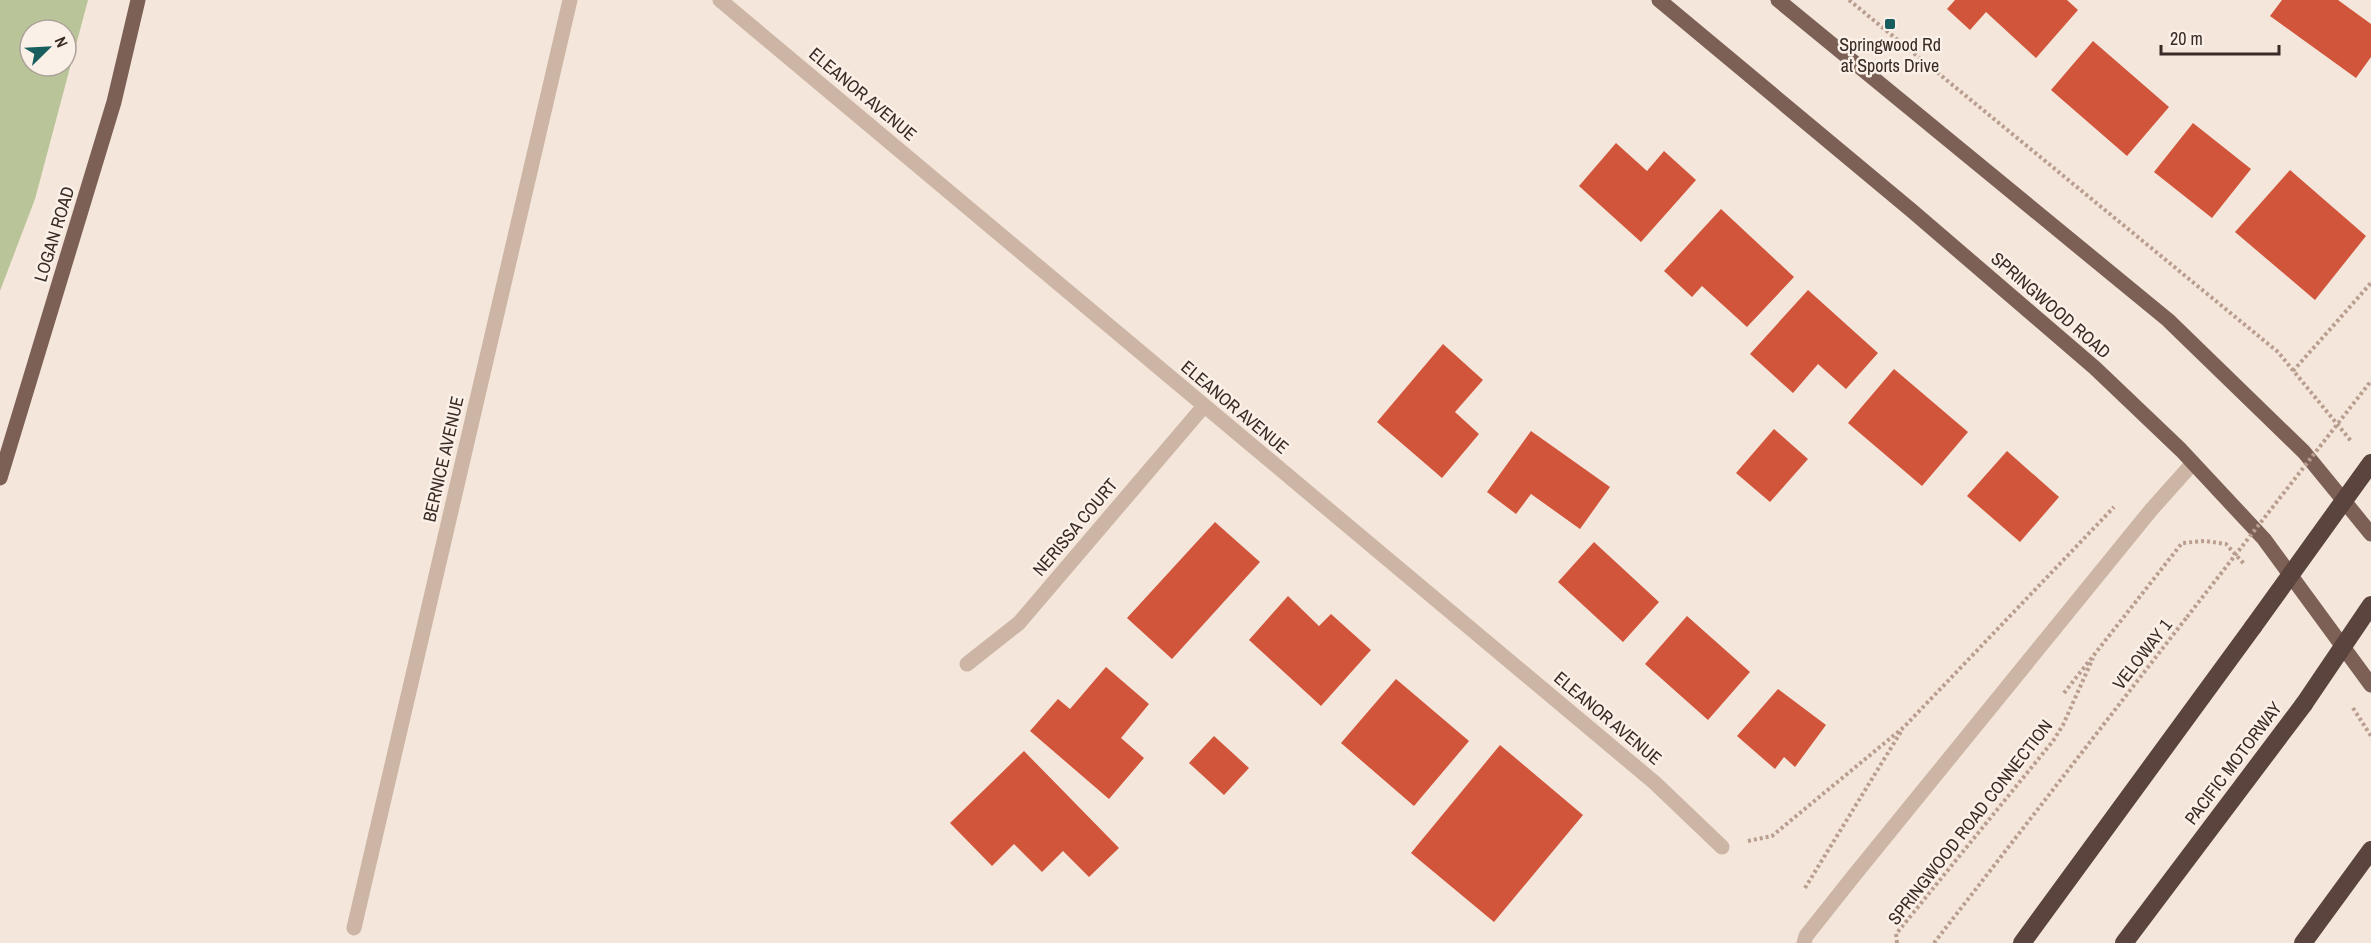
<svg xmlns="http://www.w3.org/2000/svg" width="2371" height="943" font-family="'Archivo Narrow',sans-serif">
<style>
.green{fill:#b9c499;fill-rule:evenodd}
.building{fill:#d1553b}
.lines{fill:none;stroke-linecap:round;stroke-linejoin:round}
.path{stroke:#b99e8f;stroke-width:4;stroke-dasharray:3 3;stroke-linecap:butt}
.minor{stroke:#cdb5a5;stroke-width:15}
.major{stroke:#7c6056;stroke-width:15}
.highway{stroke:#5a443d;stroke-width:18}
.path-bridge{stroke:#b99e8f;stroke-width:4;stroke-dasharray:3 3;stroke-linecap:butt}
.highway-bridge{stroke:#5a443d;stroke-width:18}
.poi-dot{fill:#185e5e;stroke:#fbf0e7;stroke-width:2}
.labels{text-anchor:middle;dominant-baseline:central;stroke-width:5;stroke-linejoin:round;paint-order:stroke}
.poi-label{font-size:18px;fill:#382b27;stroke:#fbf0e7}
.street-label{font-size:18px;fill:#382b27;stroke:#fbf0e7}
</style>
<rect width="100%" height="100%" fill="#f4e6da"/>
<path class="green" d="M0,0H88L35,199L0,291ZM30,30H66V66H30Z"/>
<path class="building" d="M1955,0H2067L2078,10L2036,58L1986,12L1970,30L1947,9Z
M2282,0H2338L2371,24V57L2356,78L2270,16Z
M2093,41L2169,107L2127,156L2051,90Z
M2193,123L2251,169L2212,218L2154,172Z
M1616,143L1647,171L1664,151L1696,180L1641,242L1579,186Z
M2290,170L2366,236L2315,300L2235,232Z
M1721,209L1794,277L1747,327L1702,286L1692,297L1664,271Z
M1808,290L1878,353L1846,389L1818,364L1793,393L1750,354Z
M1443,344L1483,380L1455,412L1479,434L1442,478L1377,422Z
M1894,369L1968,432L1922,486L1848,423Z
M1774,429L1808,459L1770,502L1736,473Z
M1531,431L1610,487L1580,529L1531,494L1516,514L1487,492Z
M2007,451L2059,497L2020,542L1967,496Z
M1215,522L1260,562L1172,659L1127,618Z
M1594,542L1659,602L1623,642L1558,582Z
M1288,596L1319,626L1331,614L1371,650L1321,706L1249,640Z
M1687,616L1750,672L1708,720L1645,664Z
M1106,667L1149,704L1121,738L1144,758L1109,799L1030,731L1058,699L1070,709Z
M1396,679L1469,741L1414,806L1341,743Z
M1778,689L1826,725L1795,767L1784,757L1775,769L1737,736Z
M1214,736L1249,768L1224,795L1189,763Z
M1500,745L1583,815L1494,922L1411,853Z
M1024,751L1119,848L1089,877L1063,851L1042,872L1014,844L992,866L950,823Z"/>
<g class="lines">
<path class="path" d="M1849,0L2278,352L2351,441
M2293,371L2371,283
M2064,693L2182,543L2205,541L2226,544L2245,565
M2353,708L2371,736
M1748,841L1772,836L1904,727L2114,507
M1805,888L1902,730
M1897,943L1896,934L2053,741L2063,725L2093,658
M1934,943L2187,617"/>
<path class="minor" d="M720,0L1655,783L1722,847
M967,664L1019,623L1204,406
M354,928L570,0
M1804,943L1806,936L1852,878L2151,510L2193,463"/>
<path class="major" d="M1659,0L1911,210L2095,368L2181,450L2264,539L2371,685
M1778,0L2168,320L2304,452L2371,534
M0,478L114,102L138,0"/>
<path class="highway" d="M2022,943L2253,627
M2124,943L2304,704
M2303,943L2371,850"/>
<path class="path-bridge" d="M2187,617L2371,381"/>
<path class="highway-bridge" d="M2253,627L2371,463
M2304,704L2371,605"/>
</g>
<rect class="poi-dot" x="1884" y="18" width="12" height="12" rx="3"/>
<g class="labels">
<g class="poi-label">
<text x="1890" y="44">Springwood Rd<tspan x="1890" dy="21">at Sports Drive</tspan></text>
</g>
<g class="street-label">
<text transform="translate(863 94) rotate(40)">ELEANOR AVENUE</text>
<text transform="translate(54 234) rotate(-73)">LOGAN ROAD</text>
<text transform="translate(2051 305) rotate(41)">SPRINGWOOD ROAD</text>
<text transform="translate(1235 407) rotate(40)">ELEANOR AVENUE</text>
<text transform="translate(443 459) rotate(-77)">BERNICE AVENUE</text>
<text transform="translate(1075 527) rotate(-50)">NERISSA COURT</text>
<text transform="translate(2142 654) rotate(-52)">VELOWAY 1</text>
<text transform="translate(1608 718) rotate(40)">ELEANOR AVENUE</text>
<text transform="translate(2233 763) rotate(-53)">PACIFIC MOTORWAY</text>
<text transform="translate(1970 822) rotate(-52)">SPRINGWOOD ROAD CONNECTION</text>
</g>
</g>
<g transform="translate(48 48) rotate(66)"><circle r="28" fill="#fbf0e7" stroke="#ada19a" stroke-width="1.5"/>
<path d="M0-4.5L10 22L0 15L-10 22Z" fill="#185e5e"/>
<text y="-9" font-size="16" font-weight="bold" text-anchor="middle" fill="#382b27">N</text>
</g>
<path d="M2161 45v9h118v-9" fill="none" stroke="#382b27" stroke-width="3"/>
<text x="2170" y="45" font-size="18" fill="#382b27" stroke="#fbf0e7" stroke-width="4.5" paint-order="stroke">20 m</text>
</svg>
